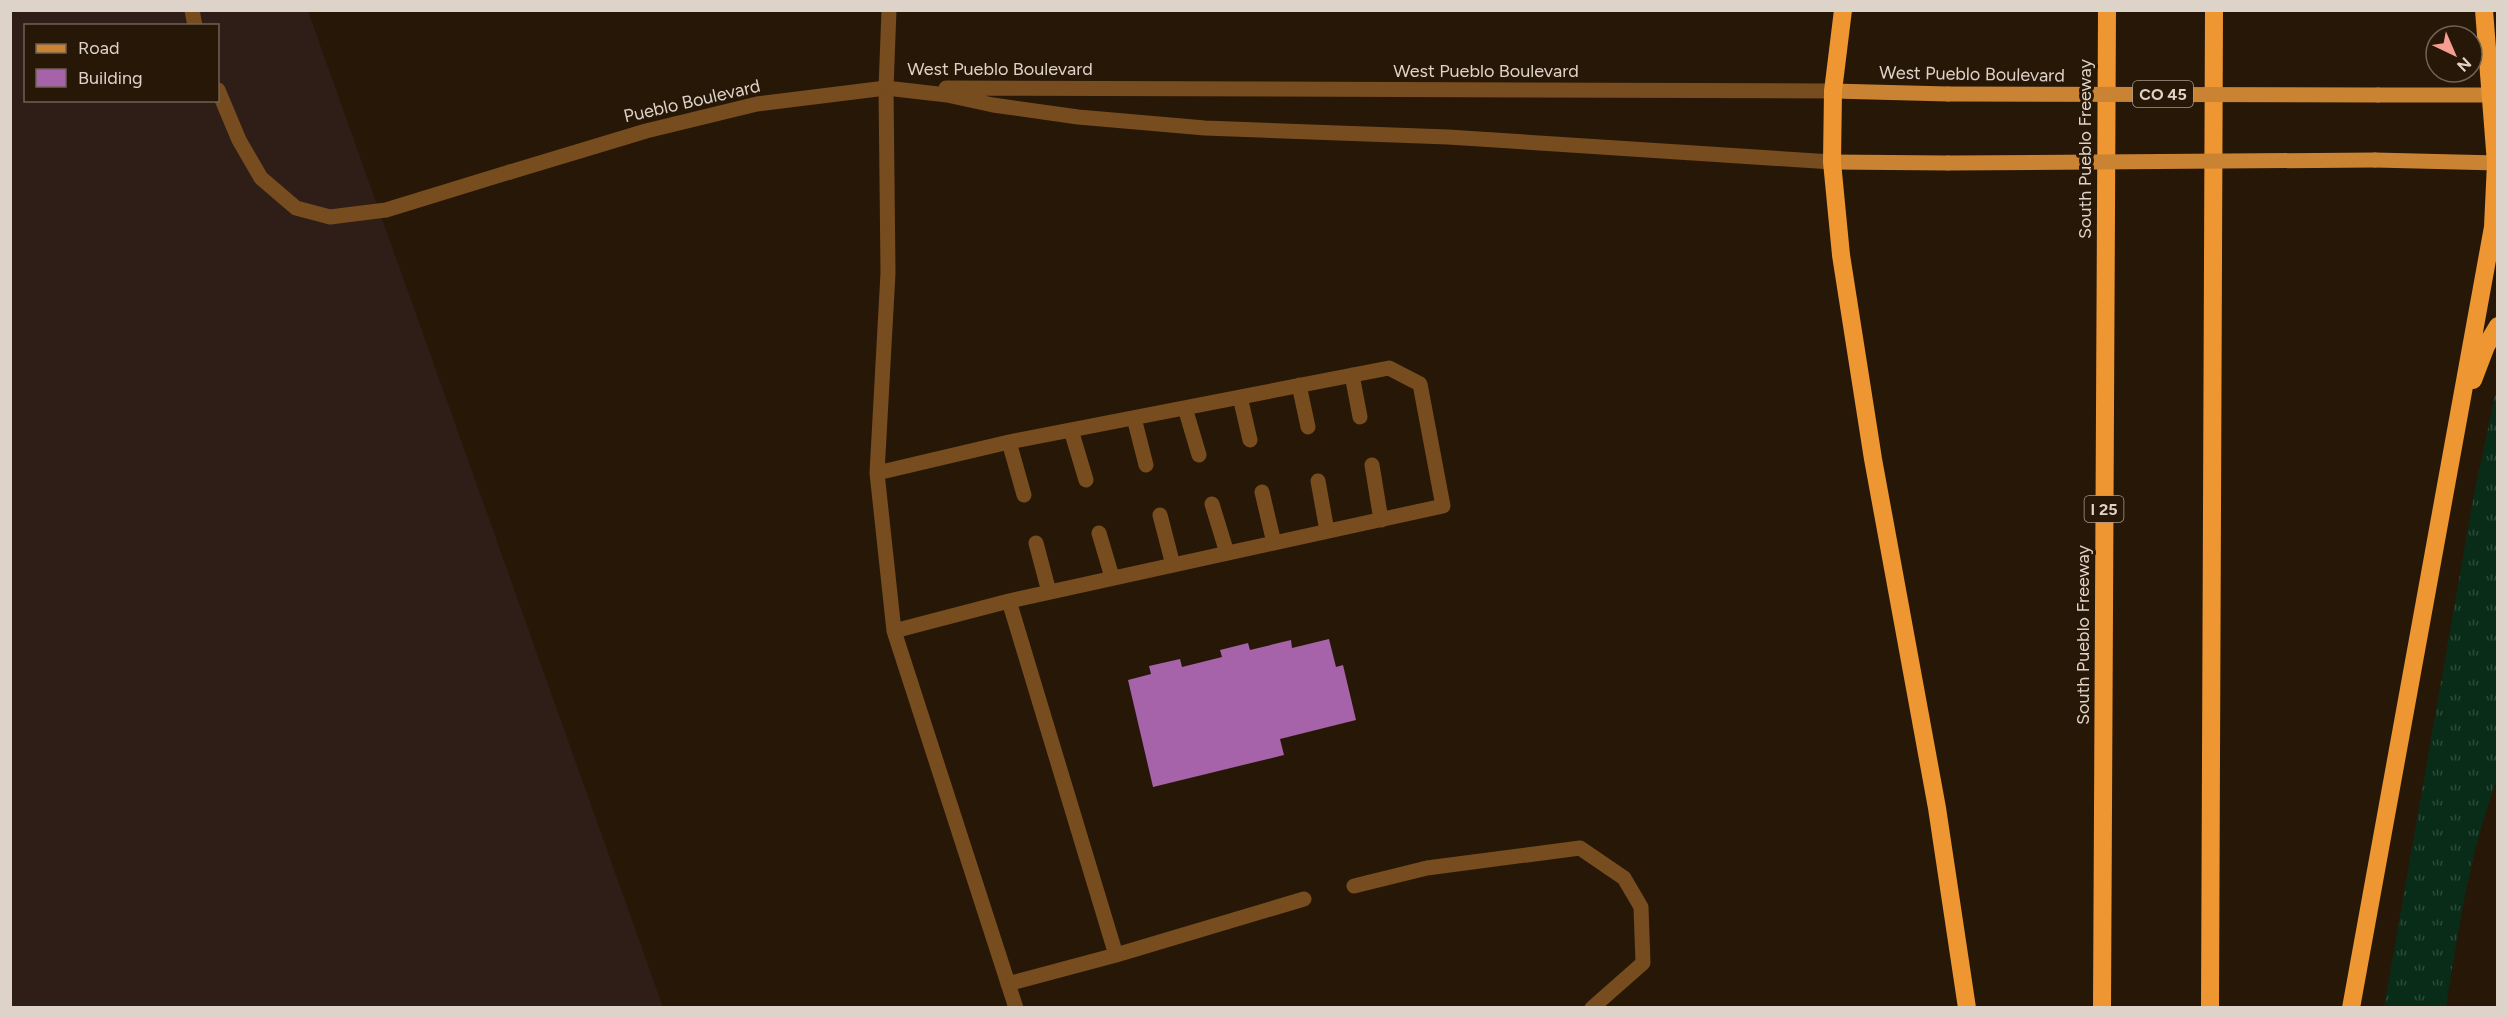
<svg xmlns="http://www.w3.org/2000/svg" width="2508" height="1018" font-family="Figtree,sans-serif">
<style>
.industrial{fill:#2f1d18;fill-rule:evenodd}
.grass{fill:url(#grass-tufts)}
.building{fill:#a663a9}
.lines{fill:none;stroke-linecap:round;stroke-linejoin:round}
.service{stroke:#774c1e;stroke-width:15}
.minor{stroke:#774c1e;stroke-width:15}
.tertiary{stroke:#774c1e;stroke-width:15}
.primary{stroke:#ca8233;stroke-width:15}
.motorway{stroke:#ed9632;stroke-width:18}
.primary-bridge{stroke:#ca8233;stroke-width:15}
.labels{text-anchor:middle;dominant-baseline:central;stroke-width:6;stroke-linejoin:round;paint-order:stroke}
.shield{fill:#271707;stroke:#a79b8f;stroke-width:1.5}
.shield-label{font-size:16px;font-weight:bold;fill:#ded3c9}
.street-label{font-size:18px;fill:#ded3c9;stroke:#271707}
</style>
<defs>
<pattern id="grass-tufts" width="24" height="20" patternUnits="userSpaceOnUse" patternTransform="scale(1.5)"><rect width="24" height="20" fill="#092c18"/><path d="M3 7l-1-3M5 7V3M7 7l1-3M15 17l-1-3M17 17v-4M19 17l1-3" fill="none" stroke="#2c4a38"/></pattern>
</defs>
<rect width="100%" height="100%" fill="#271707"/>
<path class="industrial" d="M10,11H308L663,1007H11ZM26,26H218V100H26Z"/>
<path class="grass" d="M2497,386V779C2470,851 2458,931 2446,1007H2384L2474,494Z"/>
<path class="building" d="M1329,639L1336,667L1343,665L1356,720L1280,739L1284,755L1153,787L1128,680L1151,674L1149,666L1180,659L1182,667L1222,657L1220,650L1248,643L1250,650L1291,640L1292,648Z"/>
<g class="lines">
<path class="service" d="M192,10L195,26
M218,90L239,140L261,178L296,208L330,217L386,210L510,172
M1352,375L1360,417
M1299,385L1308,427
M1240,397L1250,440
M1185,408L1199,455
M1134,418L1146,465
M1071,430L1086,480
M1009,442L1024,495
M1372,465L1381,520
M877,473L894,631L1009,601L1443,506L1420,384L1389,368L1009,442L877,473L888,273L886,88
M1318,481L1327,531
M1262,492L1274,543
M1212,504L1227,553
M1160,515L1173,565
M1099,533L1112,577
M1036,543L1049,592
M1009,601L1116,955
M894,631L1016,1008
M1354,886L1427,868L1580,848L1624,878L1641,907L1643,963L1592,1008
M1008,984L1116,955L1304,899"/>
<path class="minor" d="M510,172L646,131L757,104L886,88"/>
<path class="tertiary" d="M886,88L947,95L993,105L1078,117L1205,128L1448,137L1832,162
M886,88L889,10
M946,88L1833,91"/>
<path class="primary" d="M1833,91L1948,94
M2378,95H2498
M2375,160L2498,163
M1832,162L1948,163"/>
<path class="motorway" d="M1843,10L1833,91L1832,162L1841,255L1873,459L1937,808L1967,1008
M2473,380L2486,346L2498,326
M2102,1008L2107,10
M2210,1008L2214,10
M2351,1008L2493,227L2496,163L2484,10"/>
<path class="primary-bridge" d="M1948,94L2378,95
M1948,163L2375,160"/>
</g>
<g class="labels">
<g class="shield">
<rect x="2133" y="81" width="60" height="26" rx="4.5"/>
<rect x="2084.5" y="496" width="39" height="26" rx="4.5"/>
</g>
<g class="shield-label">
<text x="2163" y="94">CO 45</text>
<text x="2104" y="509">I 25</text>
</g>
<g class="street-label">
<text x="1000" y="69">West Pueblo Boulevard</text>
<text x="1486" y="71">West Pueblo Boulevard</text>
<text transform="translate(1972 74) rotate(1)">West Pueblo Boulevard</text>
<text transform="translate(692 101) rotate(-13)">Pueblo Boulevard</text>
<text transform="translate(2085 149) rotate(-90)">South Pueblo Freeway</text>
<text transform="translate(2083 635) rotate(-90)">South Pueblo Freeway</text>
</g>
</g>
<rect width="2508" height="1018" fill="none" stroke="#ded3c9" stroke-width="24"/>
<rect x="24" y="24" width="195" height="78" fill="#271707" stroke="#706255" stroke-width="1.5"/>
<rect x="36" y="44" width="30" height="9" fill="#ca8233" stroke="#706255" stroke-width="1.5"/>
<text x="78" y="54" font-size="18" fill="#ded3c9">Road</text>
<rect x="36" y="69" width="30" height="18" fill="#a663a9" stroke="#706255" stroke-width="1.5"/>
<text x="78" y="84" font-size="18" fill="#ded3c9">Building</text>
<g transform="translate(2454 54) rotate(136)"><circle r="28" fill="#271707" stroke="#706255" stroke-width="1.5"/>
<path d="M0-4.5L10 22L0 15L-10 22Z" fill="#f59d90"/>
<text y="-9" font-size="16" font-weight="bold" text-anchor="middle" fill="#ded3c9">N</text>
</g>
</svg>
